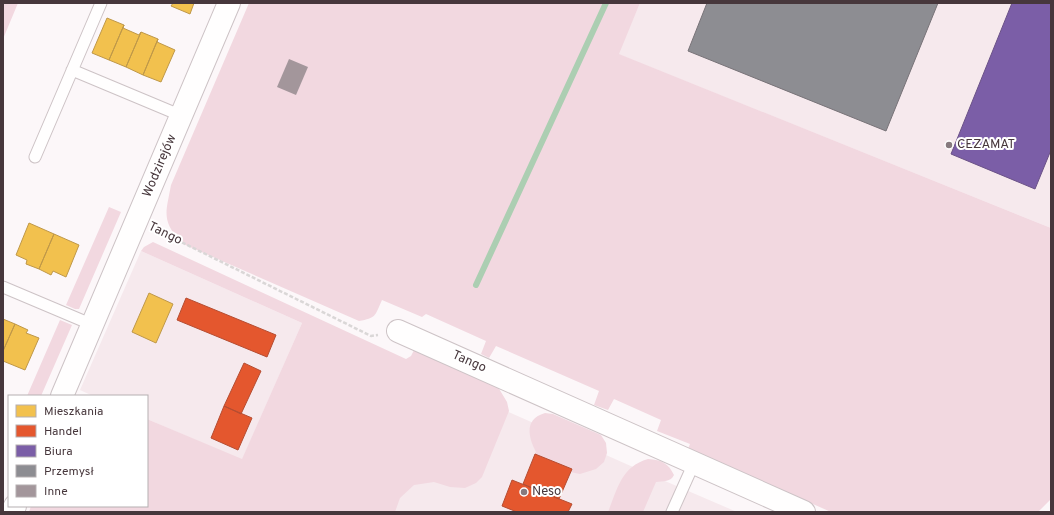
<svg xmlns="http://www.w3.org/2000/svg" width="1054" height="515" font-family="Overpass,sans-serif">
<style>
.built{fill:#f6e9ed}
.green{fill:#f2d8e0}
.homes{fill:#f2c14e;stroke:#bf9849}
.shops{fill:#e4572e;stroke:#b54d32}
.offices{fill:#7b5ea7;stroke:#6b5287}
.industry{fill:#8d8d92;stroke:#787378}
.lines{fill:none;stroke-linecap:round;stroke-linejoin:round}
.stream{stroke:#acceb2;stroke-width:6}
.building{fill:#a3969b}
.lane-casing{stroke:#cdc3c6;stroke-width:13}
.street-casing{stroke:#cdc3c6;stroke-width:24}
.path{stroke:#dad7d7;stroke-width:2.5;stroke-dasharray:4 2;stroke-linecap:butt}
.lane{stroke:#fffefe;stroke-width:11}
.street{stroke:#fffefe;stroke-width:22}
.poi-dot{fill:#867a7e;stroke:#fff;stroke-width:1.5}
.labels{text-anchor:middle;dominant-baseline:central;stroke-width:4;stroke-linejoin:round;paint-order:stroke}
.poi-label{font-size:13px;fill:#47373c;stroke:#fff;text-anchor:start}
.street-label{font-size:13px;fill:#47373c;stroke:#fff}
</style>
<rect width="100%" height="100%" fill="#fcf7f9"/>
<path class="built" d="M640,3H1051V228L618,54Z
M141,251L302,323L242,460L147,419V396H93L80,390Z
M350,342L658,478L737,512H278Z"/>
<path class="green" d="M3,3H18L3,39Z
M249,3H640L619,54L1051,228V499L1038,512H831L688,449L690,444L657,431L661,420L614,399L608,410L594,405L599,391L496,346L489,358L481,354L486,341L426,314L422,317L382,300C375,316 376,318 359,321L181,243C161,219 166,213 171,185Z
M109,207L121,212L79,309H75L66,305Z
M153,242L406,359L411,356L414,350L498,387L507,402L509,411L482,477L476,483L465,488L450,487L434,482L414,485L400,498L395,512H29L31,506H147V419L242,459L302,323L141,251L144,247Z
M60,320L72,325L41,396H27Z
M545,413L553,414L601,435L606,443L607,453L604,462L596,469L580,474L570,472L535,454L536,452C528,437 524,419 545,413Z
M648,459C662,460 668,463 674,475C671,482 663,481 656,482L643,512H608C618,488 621,467 648,459Z"/>
<path class="homes" d="M173,3H194L190,14L171,6Z
M107,18L124,25L109,60L92,53Z
M124,25L123,28L139,35L141,32L126,67L109,60Z
M141,32L158,39L143,75L126,67Z
M158,39L157,42L175,50L161,82L143,75Z
M29,223L54,234L39,269L26,264L27,260L16,255Z
M54,234L79,245L66,277L53,271L51,275L39,269Z
M149,293L173,304L156,343L132,332Z
M3,319L15,324L3,351Z
M15,324L28,330L26,333L39,338L25,370L3,361V351Z"/>
<path class="shops" d="M186,298L276,335L267,357L177,320Z
M244,363L261,371L241,414L224,406Z
M224,406L252,418L238,450L211,438Z
M535,454L572,469L559,499L523,484Z
M512,480L572,504L568,512H517L502,506Z"/>
<path class="offices" d="M1012,3H1051V150L1035,189L951,154Z"/>
<path class="industry" d="M707,3H938L886,131L688,51Z"/>
<g class="lines">
<path class="stream" d="M476,285L606,3"/>
</g>
<path class="building" d="M289,59L308,67L296,95L277,87Z"/>
<g class="lines">
<g class="lane-casing">
<path id="lane" d="M72,70L182,116
M35,157L101,3
M3,287L93,325
M672,512L694,463"/>
</g>
<g class="street-casing">
<path id="street" d="M398,331L804,512
M62,396L229,3
M12,512L15,506"/>
</g>
<path class="path" d="M155,229L371,336L378,335"/>
<use href="#lane" class="lane"/>
<use href="#street" class="street"/>
</g>
<g class="poi-dot">
<circle cx="949" cy="145" r="4"/>
<circle cx="524" cy="492" r="4"/>
</g>
<g class="labels">
<g class="poi-label">
<text x="957" y="145">CEZAMAT</text>
<text x="532" y="492">Neso</text>
</g>
<g class="street-label">
<text transform="translate(160 166) rotate(-67)">Wodzirejów</text>
<text transform="translate(165 234) rotate(26)">Tango</text>
<text transform="translate(469 362) rotate(24)">Tango</text>
</g>
</g>
<rect width="1054" height="515" fill="none" stroke="#47373c" stroke-width="8"/>
<rect x="8" y="395" width="140" height="112" fill="#ffffff" stroke="#b5afb1"/>
<rect x="16" y="405" width="20" height="12" fill="#f2c14e" stroke="#b5afb1"/>
<text x="44" y="415" font-size="12" fill="#47373c">Mieszkania</text>
<rect x="16" y="425" width="20" height="12" fill="#e4572e" stroke="#b5afb1"/>
<text x="44" y="435" font-size="12" fill="#47373c">Handel</text>
<rect x="16" y="445" width="20" height="12" fill="#7b5ea7" stroke="#b5afb1"/>
<text x="44" y="455" font-size="12" fill="#47373c">Biura</text>
<rect x="16" y="465" width="20" height="12" fill="#8d8d92" stroke="#b5afb1"/>
<text x="44" y="475" font-size="12" fill="#47373c">Przemysł</text>
<rect x="16" y="485" width="20" height="12" fill="#a3969b" stroke="#b5afb1"/>
<text x="44" y="495" font-size="12" fill="#47373c">Inne</text>
</svg>
